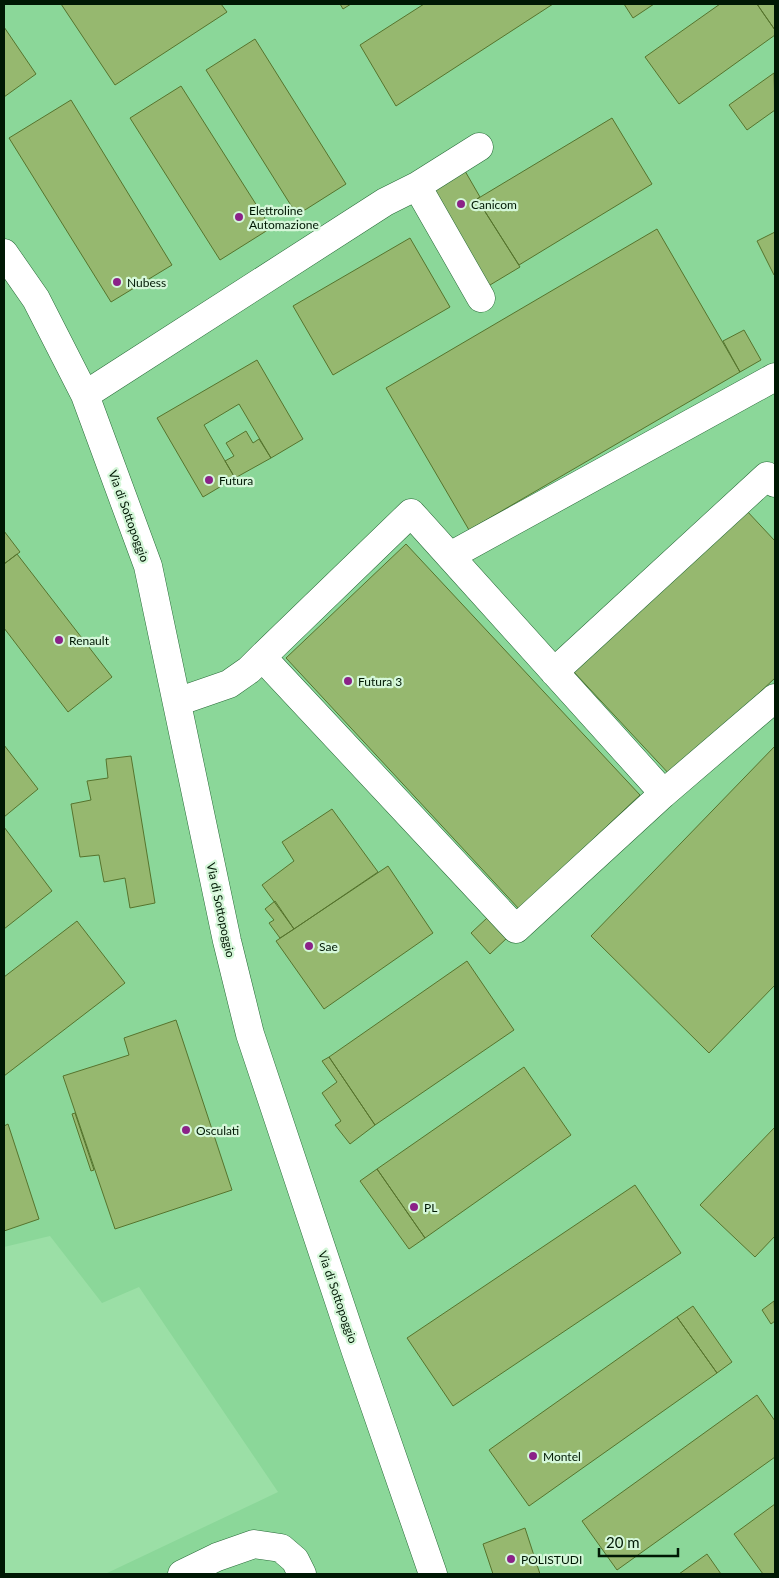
<svg xmlns="http://www.w3.org/2000/svg" width="779" height="1578" font-family="Lato,sans-serif">
<style>
.built{fill:#8bd799}
.building{fill:#96b86f;stroke:#56742d}
.lines{fill:none;stroke-linecap:round;stroke-linejoin:round}
.minor-casing{stroke:#276a37;stroke-width:29}
.minor{stroke:#fff;stroke-width:28}
.poi-dot{fill:#8b2288;stroke:#d5f7d9;stroke-width:2}
.labels{text-anchor:middle;dominant-baseline:central;stroke-width:4.5;stroke-linejoin:round;paint-order:stroke}
.poi-label{font-size:12px;fill:#001804;stroke:#d5f7d9;text-anchor:start}
.street-label{font-size:12px;fill:#001804;stroke:#d5f7d9}
</style>
<rect width="100%" height="100%" fill="#9bdfa6"/>
<path class="built" d="M4,4H775V1574H105L278,1492L139,1287L102,1303L50,1236L4,1247Z"/>
<path class="building" d="M61,4H221L227,12L115,85Z
M340,4H351L343,9Z
M424,4H553L396,106L360,45Z
M624,4H654L633,18Z
M720,4H757L775,30V35L679,104L645,57Z
M757,4H775V30L763,13Z
M4,27L36,74L4,97Z
M255,39L346,184L297,215L206,70Z
M774,73L775,110L747,130L729,105Z
M181,86L271,228L220,260L130,118Z
M71,100L172,265L111,302L9,138Z
M612,118L652,184L519,265L477,199Z
M465,171L480,197L477,199L520,267L485,288L428,193Z
M657,229L740,372L469,530L386,388Z
M775,232V275H774L757,241Z
M410,238L450,307L333,375L293,306Z
M744,330L761,360L740,372L723,341Z
M257,360L303,439L271,458L239,404L204,425L235,478L203,497L157,418Z
M246,431L253,443L259,439L271,458L235,478L225,461L234,456L226,443Z
M746,510L775,541V678L671,776L573,671Z
M4,531L20,552L4,564Z
M406,544L640,795L519,909L286,658Z
M17,554L112,677L68,712L4,628V564Z
M4,745L38,789L4,817Z
M775,746V985L709,1053L591,936Z
M131,756L155,903L130,908L125,878L104,882L99,855L80,857L71,804L91,800L87,781L108,778L106,759Z
M332,809L378,872L294,929L262,885L294,861L282,842Z
M4,827L52,891L4,929Z
M388,866L433,933L324,1009L276,941Z
M275,901L294,929L280,938L269,923L274,920L265,909Z
M487,918L507,938L490,954L471,933Z
M77,921L125,983L4,1076V977Z
M467,961L514,1030L375,1125L329,1057Z
M176,1020L232,1190L115,1229L63,1076L129,1055L124,1038Z
M329,1057L375,1125L350,1144L335,1125L341,1121L322,1093L337,1082L322,1061Z
M524,1067L571,1135L425,1238L377,1169Z
M75,1113L94,1170L91,1171L72,1114Z
M8,1124L39,1219L4,1231V1126Z
M775,1127V1236L755,1257L700,1205Z
M377,1169L425,1238L409,1249L360,1181Z
M635,1185L681,1253L453,1406L407,1338Z
M774,1301L775,1321L771,1324L762,1310Z
M693,1306L732,1362L717,1373L677,1317Z
M677,1317L717,1373L529,1506L489,1450Z
M757,1395L775,1421V1457L617,1570L582,1521Z
M775,1504V1574H763L734,1534Z
M525,1528L540,1574H493L483,1544Z
M707,1554L721,1574H679Z"/>
<g class="lines">
<g class="minor-casing">
<path id="minor" d="M417,186L479,147
M4,253L36,299L85,395L148,566L227,941L250,1034L356,1352L433,1574
M85,395L385,202L417,186L481,298
M450,556L775,377
M554,672L767,476L775,483
M177,702L229,684L249,670L262,657L411,513L658,787L663,794L516,929L262,657
M663,794L775,698
M182,1574L217,1557L254,1544L281,1548L295,1560L302,1574"/>
</g>
<use href="#minor" class="minor"/>
</g>
<g class="poi-dot">
<circle cx="461" cy="204" r="5"/>
<circle cx="239" cy="217" r="5"/>
<circle cx="117" cy="282" r="5"/>
<circle cx="209" cy="480" r="5"/>
<circle cx="59" cy="640" r="5"/>
<circle cx="348" cy="681" r="5"/>
<circle cx="309" cy="946" r="5"/>
<circle cx="186" cy="1130" r="5"/>
<circle cx="414" cy="1207" r="5"/>
<circle cx="533" cy="1456" r="5"/>
<circle cx="511" cy="1559" r="5"/>
</g>
<g class="labels">
<g class="poi-label">
<text x="471" y="204">Canicom</text>
<text x="249" y="210">Elettroline<tspan x="249" dy="14">Automazione</tspan></text>
<text x="127" y="282">Nubess</text>
<text x="219" y="480">Futura</text>
<text x="69" y="640">Renault</text>
<text x="358" y="681">Futura 3</text>
<text x="319" y="946">Sae</text>
<text x="196" y="1130">Osculati</text>
<text x="424" y="1207">PL</text>
<text x="543" y="1456">Montel</text>
<text x="521" y="1559">POLISTUDI</text>
</g>
<g class="street-label">
<text transform="translate(129 516) rotate(70)">Via di Sottopoggio</text>
<text transform="translate(221 910) rotate(78)">Via di Sottopoggio</text>
<text transform="translate(338 1297) rotate(71)">Via di Sottopoggio</text>
</g>
</g>
<rect width="779" height="1578" fill="none" stroke="#001804" stroke-width="10"/>
<path d="M599 1548v8h79v-8" fill="none" stroke="#001804" stroke-width="2.5"/>
<text x="606" y="1548" font-size="15" fill="#001804" stroke="#d5f7d9" stroke-width="4" paint-order="stroke">20 m</text>
</svg>
